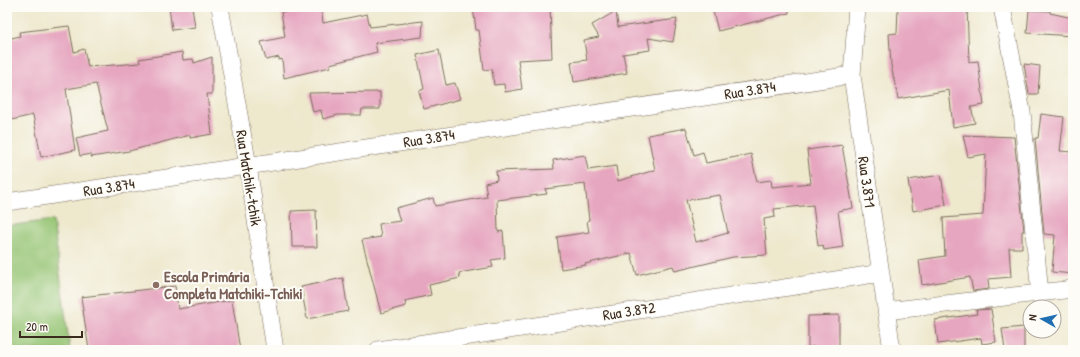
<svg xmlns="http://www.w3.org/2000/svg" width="1080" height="357" font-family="'Patrick Hand',sans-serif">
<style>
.green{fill:#95c473;stroke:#687748}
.building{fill:#e6a6bf;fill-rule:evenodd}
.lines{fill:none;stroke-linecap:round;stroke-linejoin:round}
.street-casing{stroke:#7a6c5b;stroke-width:18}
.street{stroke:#fff;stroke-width:17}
.education-dot{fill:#8d6e63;stroke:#fdfcf7;stroke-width:1.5}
.labels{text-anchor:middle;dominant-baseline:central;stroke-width:4;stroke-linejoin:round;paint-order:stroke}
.street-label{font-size:15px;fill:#3b2a1e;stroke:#fdfcf7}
.education-label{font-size:15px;font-weight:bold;fill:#785e54;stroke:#fdfcf7;text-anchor:start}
</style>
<rect width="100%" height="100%" fill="#fdfcf7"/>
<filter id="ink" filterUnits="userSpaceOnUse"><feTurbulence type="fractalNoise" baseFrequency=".025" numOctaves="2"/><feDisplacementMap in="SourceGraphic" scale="8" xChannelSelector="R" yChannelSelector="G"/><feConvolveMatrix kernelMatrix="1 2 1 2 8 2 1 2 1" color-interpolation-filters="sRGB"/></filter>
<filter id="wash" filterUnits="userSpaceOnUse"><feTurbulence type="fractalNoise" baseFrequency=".012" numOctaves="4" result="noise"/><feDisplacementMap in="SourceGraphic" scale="16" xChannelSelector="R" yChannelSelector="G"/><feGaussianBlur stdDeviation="0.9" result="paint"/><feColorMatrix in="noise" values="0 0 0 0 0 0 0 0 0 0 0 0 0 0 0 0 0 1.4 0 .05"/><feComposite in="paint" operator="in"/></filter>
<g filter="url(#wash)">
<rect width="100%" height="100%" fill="#eee8cd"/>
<path class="green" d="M53,220L70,350H7V226Z"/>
<g id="blocks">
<path class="building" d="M169,7H192L195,27L172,30Z
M321,7L323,23L367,14L370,27L423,21L422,37L375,43L377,52L330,64V67L284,78L282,59L279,60V57L266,60L261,42L285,37L281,12Z
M473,7H550L552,58L518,60L522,89L505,92L504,84L494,85L492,69L484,70L479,30H476Z
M712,7H789V13L718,31Z
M898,7H967L969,62L978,61L984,105L971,107L975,123L953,127L949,90L898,99L891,65L889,34L897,33Z
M1029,10L1050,11V13L1073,18V36L1027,33Z
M616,11L618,27L677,19L673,42L648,38L650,50L623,54L627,73L574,82L571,62L587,60L584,40L599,37L592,25Z
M69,26L74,52L84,49L88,67L140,63L139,59L182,52L183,60L193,59L194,63L212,57V94H207L212,134L190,138V135L129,151L91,157V154L80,156L76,138L108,131L96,84L66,89L75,150L41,157L33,115L7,121V39L20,36L19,32Z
M439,50L446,85L455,83L460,99L424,109L419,91L424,89L417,55Z
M1024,64L1040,66L1038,94H1029Z
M380,92V109H362L361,115H338L323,119L321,110L313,112L309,93Z
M1041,114L1064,117L1060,151L1073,152L1070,191L1073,192V274L1052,272L1055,235L1044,234L1035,138H1038Z
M686,128L694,155L703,152L706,163L751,154L757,182L771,180L772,187L811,183L807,150L842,145L853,208L838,211L843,247L824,250L823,245L818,246L813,205L774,209L775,217L764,219L767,255L733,257L675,271L673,266L637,275L631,253L585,264L586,265L561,269L557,237L589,232L587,221L589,220L585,184L545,189L547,194L497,200L498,232L503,231L505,258L491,260L493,267L459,273L460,278L429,285L431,295L405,301L406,306L381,313L362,240L381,237L379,224L400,221L396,208L433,198L435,206L487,197L485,183L497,180L496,171L554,169L553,160L585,155L588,170L616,166L618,181L655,170L648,135ZM720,195L728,233L696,242L686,200Z
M963,135L1014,137L1024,231H1022V248H1009L1011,277L988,279L989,289L973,291L970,277L922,285L919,260L945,256L943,218L983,215L986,154L968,157Z
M941,175L946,205L913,211L908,180Z
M316,210L317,247H292L291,211Z
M343,278L348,311L307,319L301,287Z
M175,286L178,309L232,300L240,350H89L81,297Z
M991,309L996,342L982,344L981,338L938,344L935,320L977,314L976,310Z
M839,315V347H808V316Z
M1024,327V350H1005L1002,329Z"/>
</g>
</g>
<g filter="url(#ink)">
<use href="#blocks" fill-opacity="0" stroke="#7a6c5b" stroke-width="1"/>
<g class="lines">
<g class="street-casing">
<path id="street" d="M220,7L248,166L275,350
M857,7L852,75L892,350
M1002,7L1022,112L1040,293
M7,202L852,75
M886,311L1073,289
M378,350L881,273"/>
</g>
<use href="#street" class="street"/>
</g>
</g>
<circle class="education-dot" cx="156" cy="285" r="4"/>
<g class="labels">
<g class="street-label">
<text transform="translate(750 90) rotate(-9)">Rua 3.874</text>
<text transform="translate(429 138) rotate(-9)">Rua 3.874</text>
<text transform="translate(249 178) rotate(81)">Rua Matchik-tchik</text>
<text transform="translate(867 182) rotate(82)">Rua 3.871</text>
<text transform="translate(109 187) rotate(-9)">Rua 3.874</text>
<text transform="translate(629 311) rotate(-9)">Rua 3.872</text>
</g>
<g class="education-label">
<text x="164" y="276">Escola Primária<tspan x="164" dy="17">Completa Matchiki-Tchiki</tspan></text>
</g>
</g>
<rect width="1080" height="357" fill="none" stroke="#fdfcf7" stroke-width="24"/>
<g transform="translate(1042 319) rotate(278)"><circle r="19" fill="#fdfcf7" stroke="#afa8a0"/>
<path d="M0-3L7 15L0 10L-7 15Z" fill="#1f6fb2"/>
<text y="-6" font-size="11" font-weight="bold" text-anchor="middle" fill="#3b2a1e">N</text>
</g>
<path d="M20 331v6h62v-6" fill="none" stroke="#3b2a1e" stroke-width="2"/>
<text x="26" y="331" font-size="12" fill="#3b2a1e" stroke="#fdfcf7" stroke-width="3" paint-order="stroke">20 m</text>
</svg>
